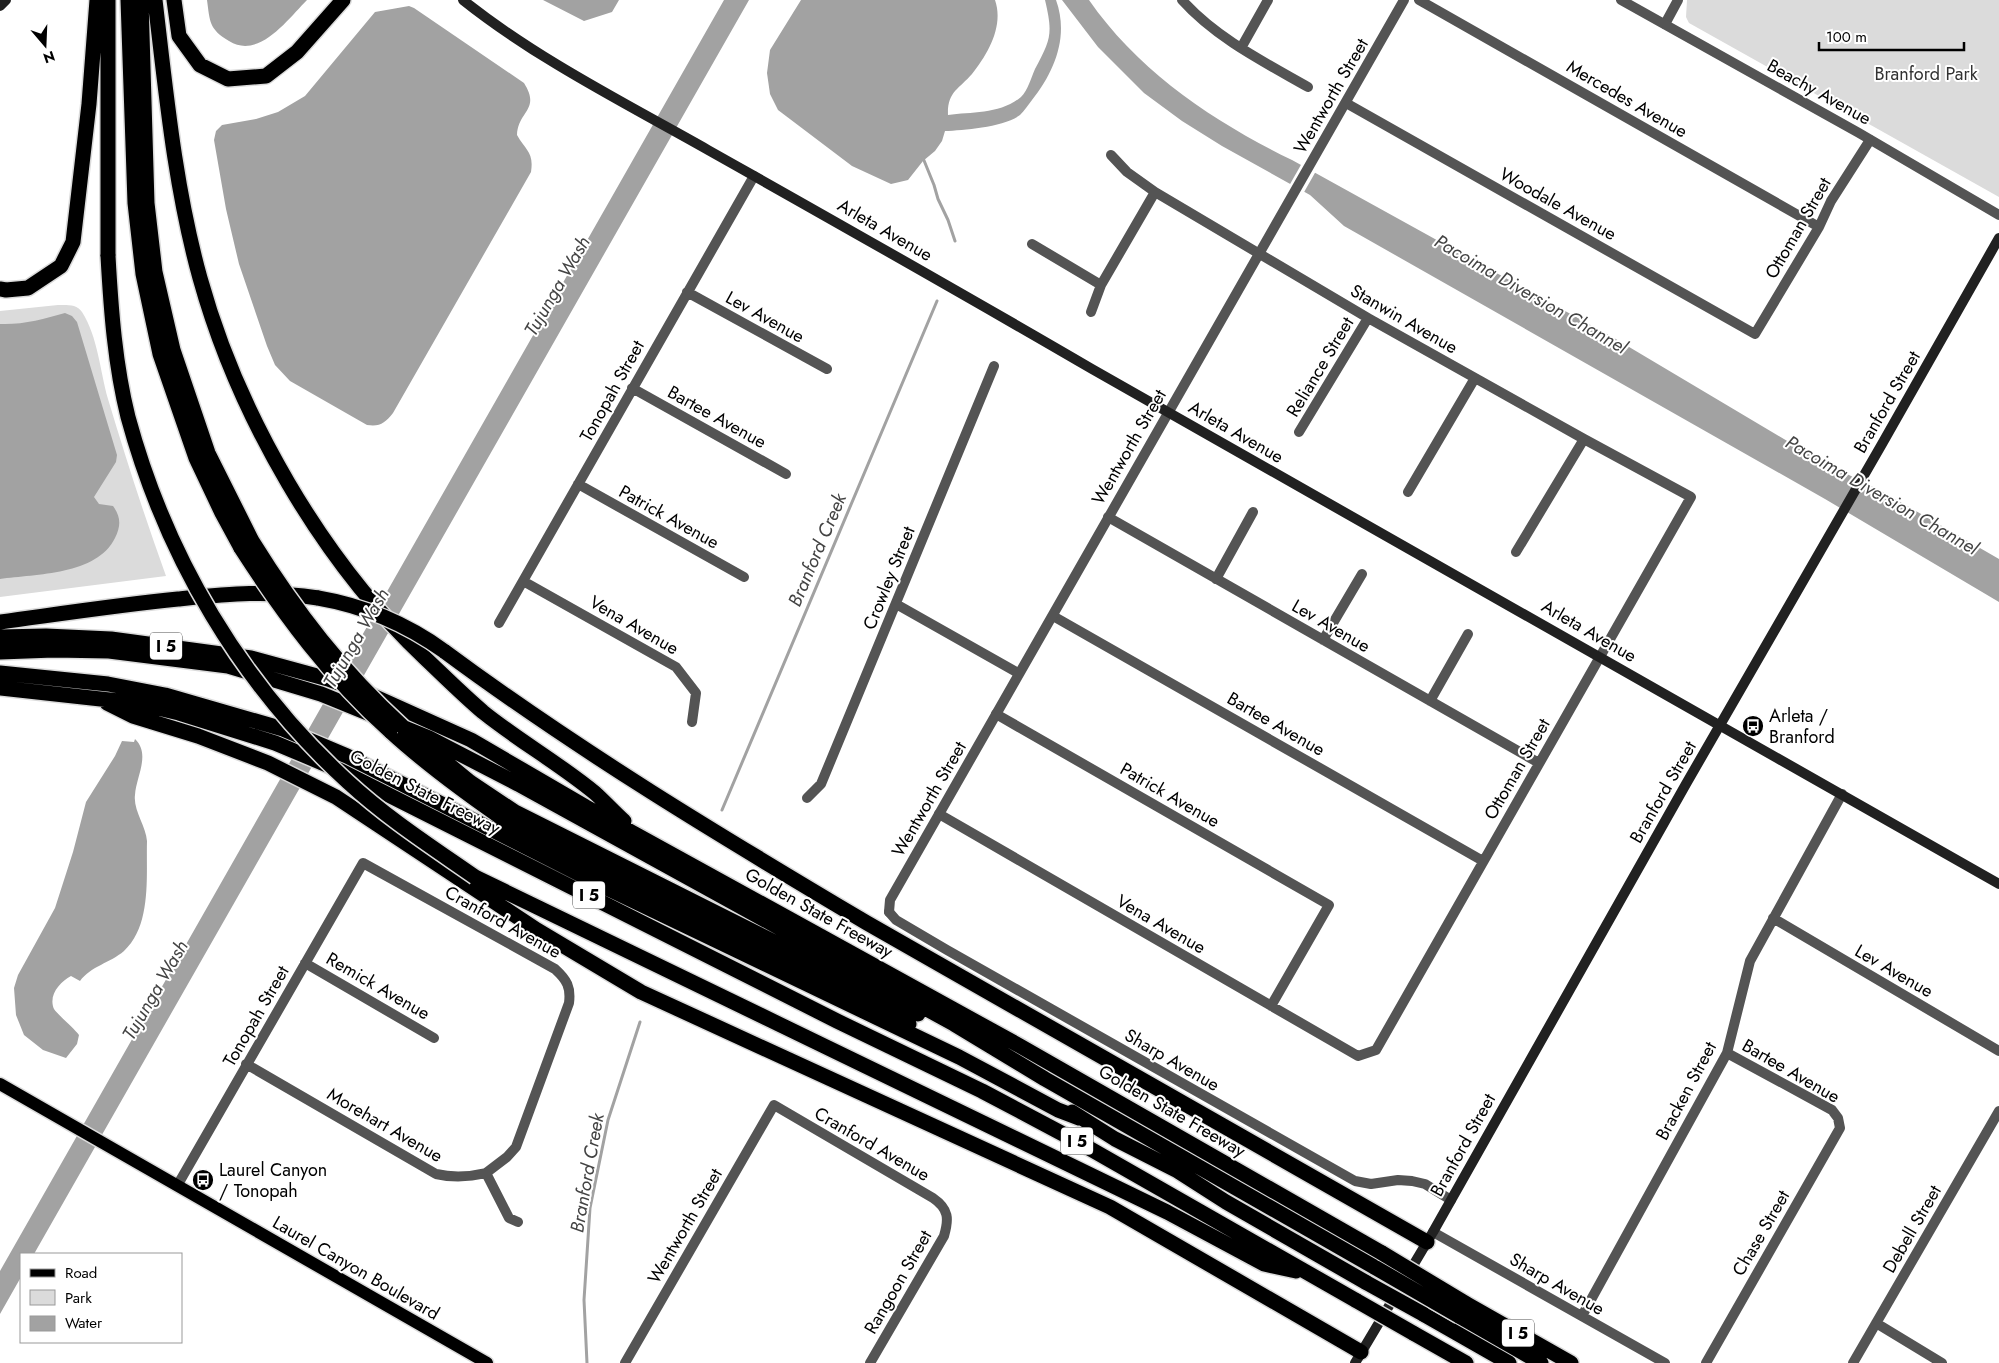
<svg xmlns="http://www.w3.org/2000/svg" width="1999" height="1363" font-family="Jost,sans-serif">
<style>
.green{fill:#dbdbdb}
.water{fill:#a2a2a2}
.pier{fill:#fff}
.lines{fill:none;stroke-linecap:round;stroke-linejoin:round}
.stream{stroke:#a2a2a2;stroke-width:3}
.primary-casing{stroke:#dbdbdb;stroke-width:15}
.motorway-casing{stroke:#dbdbdb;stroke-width:18}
.minor{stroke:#545454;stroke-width:10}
.tertiary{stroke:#545454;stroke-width:10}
.secondary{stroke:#212121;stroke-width:10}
.primary{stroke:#000;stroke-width:12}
.motorway{stroke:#000;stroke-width:15}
.motorway-bridge-casing{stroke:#dbdbdb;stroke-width:18;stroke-linecap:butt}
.motorway-bridge{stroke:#000;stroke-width:15}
.labels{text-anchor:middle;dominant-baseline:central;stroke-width:4;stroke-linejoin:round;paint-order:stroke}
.shield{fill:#fff;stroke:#4c4c4c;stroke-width:1}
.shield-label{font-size:16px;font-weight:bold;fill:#000}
.park-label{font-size:18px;fill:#323232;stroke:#fff}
.street-label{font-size:18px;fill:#000;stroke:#fff}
.poi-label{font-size:18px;fill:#000;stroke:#fff;text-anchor:start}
.water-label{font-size:19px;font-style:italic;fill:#434343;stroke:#fff}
</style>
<rect width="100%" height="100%" fill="#fff"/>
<path class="green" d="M1687,0H1999V197L1689,23L1686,17Z
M58,305C67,305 77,304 82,312C98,337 100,371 108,399C126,459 145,518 166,576L0,597V311Z"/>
<path class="water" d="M207,0H307C288,19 259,60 229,41C209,29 210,22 207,0Z
M543,0H619L612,12L584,21Z
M724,0H749L34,1254H21V1277L0,1314V1271Z
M801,0H995C1004,26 988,54 972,74C959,89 947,92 948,115C972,112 1001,114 1021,97C1028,90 1031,78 1035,69C1051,39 1053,34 1045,0H1056C1069,36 1055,71 1032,100C1028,105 1024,111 1020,115C1004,127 964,130 945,131L942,141L935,151L923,161L908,180L891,184L852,166L778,110L770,94L767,73L770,50Z
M1062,0H1089C1139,72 1214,122 1292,160L1614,338L1821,461L1883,492L1999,559V602L1825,499L1344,226L1310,195L1222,146L1182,121L1144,93L1098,47Z
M409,6L414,8L524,83C541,110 518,111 517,135C526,151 534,152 531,172L393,413C385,423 380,427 367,425L290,381L275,365L267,346L239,264L226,209L214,140L216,131L222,125L256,119L278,112L305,96L375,12Z
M65,313L72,316L77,322L117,455L116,462L94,497L99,504L113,506C121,517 121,526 115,538C97,575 36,574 0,579V324C22,325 44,319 65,313Z
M135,739C151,754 136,777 135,795C133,810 146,826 147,841C146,876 152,925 124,951C110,963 91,966 80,981L71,976C60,982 48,995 54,1009C57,1014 74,1028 79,1035L77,1044L66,1058L43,1050L24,1035L16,1015L14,988L18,975L55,908L73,852L86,802L115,756L122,741L134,742Z"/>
<path class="pier" d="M1302,163L1316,171L1303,194L1289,186Z"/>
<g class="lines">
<path class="stream" d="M923,158L934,185L938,199L948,220L955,241
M722,810L937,301
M587,1363L584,1300L590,1208L608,1120L640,1022"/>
<g class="primary-casing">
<path id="primary" d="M0,1084L487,1363"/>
</g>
<g class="motorway-casing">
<path id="motorway" d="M128,0L135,203L143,274L160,354L196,458L222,513L241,548
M141,0L147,203L155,272L173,350L208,453L252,541
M155,0C166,93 175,188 200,278C238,415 322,561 425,658C444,676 463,695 483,712C519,741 560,764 595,793C605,802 614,812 624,821
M174,0L179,36L200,65L228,79L266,76L297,52L343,0
M108,256V0
M0,289L6,290L28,288L61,266L73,242L89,104L97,0
M0,622C59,614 118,605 178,599C229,594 267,590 318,598
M0,637L46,636L111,639L251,658L328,679L347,686
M444,651C579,751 722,837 867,923L1427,1242
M0,652L54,650L109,651L228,666L321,694L429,738L518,784L954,1024L1045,1079L1376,1268
M0,673L108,684L165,695L283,729L347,756L611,890L959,1057L1058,1110L1079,1118
M0,688L137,703L179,713L275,743L339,770L837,1021L982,1091L1080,1143L1357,1301
M371,695L471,740L586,807L1020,1046L1382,1253
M107,703L133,716L198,736L268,763L336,797L537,930L641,992L1110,1207L1361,1352
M390,731C427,765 467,794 509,823L884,1009L909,1024
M414,736L470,782L515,812L918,1014
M475,877L1167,1212L1264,1264L1296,1271
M1072,1112L1115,1139L1176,1170L1226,1202L1367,1283
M1465,1303L1571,1363
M1423,1314L1509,1363
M1459,1316L1541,1363
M1413,1333L1466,1363"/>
</g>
<path class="minor" d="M1182,0C1216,38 1264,62 1308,87
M1419,0L1819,227
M1665,24L1678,0
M1241,48L1268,0
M1346,103L1755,334L1819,227L1831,201L1870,140
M1032,244L1101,285
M687,292L827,369
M1091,312L1101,285L1155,192
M632,388L786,474
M1299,432L1368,318
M578,484L744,577
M1408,492L1475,378
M1108,517L1539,763
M1516,552L1584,439
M1216,579L1253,512
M523,581L676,667L696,693L692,722
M896,604L1018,673
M1053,616L1483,861
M499,623L754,176
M1323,640L1362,574
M1430,701L1468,634
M996,714L1329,905L1271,1006
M807,798L821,784L994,366
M939,814L1358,1056L1376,1050L1691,497L1584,439L1368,318L1155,192L1127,172L1111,155
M889,912L896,920L947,950L1355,1181L1371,1184L1398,1180L1412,1181L1425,1184L1451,1200
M1773,918L1999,1051
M305,963L434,1038
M246,1064L436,1174C454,1178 469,1177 486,1173L509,1218L518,1222
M177,1186L363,863L555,969C567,980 571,987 569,1003L516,1147L507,1157L486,1173
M1433,1232L1665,1363
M1582,1316L1727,1053L1750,961L1842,794
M1876,1323L1942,1363
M625,1363L774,1105L933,1198C949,1209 949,1219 944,1236L870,1363
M1706,1363L1840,1128L1838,1118L1832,1110L1727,1053
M1853,1363L1999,1111"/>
<path class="tertiary" d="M1621,0L1859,133L1999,215
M889,912L890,900L1404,0"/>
<path class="secondary" d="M463,0C537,59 625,103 708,150C836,222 965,295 1092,369L1999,884
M0,6L6,0
M1355,1363L1433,1232L1686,784L1882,444L1999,238"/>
<use href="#primary" class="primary"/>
<use href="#motorway" class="motorway"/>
<g class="motorway-bridge-casing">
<path id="motorway-bridge" d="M108,256C111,310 115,365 128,417C166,557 241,684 348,782C387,818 432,847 475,877
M252,541C296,612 342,671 403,727
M241,548C284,615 331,678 390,731
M318,598C365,606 405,623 444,651
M1382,1253L1465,1303
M1376,1268L1459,1316
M1367,1283L1423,1314
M1357,1301L1413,1333"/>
</g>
<use href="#motorway-bridge" class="motorway-bridge"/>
</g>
<defs>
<g id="bus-disc" transform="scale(1.125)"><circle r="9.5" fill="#000" stroke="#fff"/><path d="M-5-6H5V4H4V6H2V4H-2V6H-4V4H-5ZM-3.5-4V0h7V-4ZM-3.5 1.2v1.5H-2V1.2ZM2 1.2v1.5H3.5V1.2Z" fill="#fff"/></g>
</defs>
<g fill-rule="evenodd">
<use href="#bus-disc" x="1753" y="726"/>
<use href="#bus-disc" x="203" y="1180"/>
</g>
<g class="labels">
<g class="shield">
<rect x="150" y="632.5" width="32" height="27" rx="4"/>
<rect x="573" y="881.5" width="32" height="27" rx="4"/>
<rect x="1061" y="1127.5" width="32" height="27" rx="4"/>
<rect x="1502" y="1319.5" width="32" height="27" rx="4"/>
</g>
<g class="shield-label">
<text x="166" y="646">I 5</text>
<text x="589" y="895">I 5</text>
<text x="1077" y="1141">I 5</text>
<text x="1518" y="1333">I 5</text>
</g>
<g class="park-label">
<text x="1926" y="74">Branford Park</text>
</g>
<g class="street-label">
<text transform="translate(1819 92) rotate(29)">Beachy Avenue</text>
<text transform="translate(1331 96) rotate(-60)">Wentworth Street</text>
<text transform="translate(1627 99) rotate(30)">Mercedes Avenue</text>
<text transform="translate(1558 204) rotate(29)">Woodale Avenue</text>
<text transform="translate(1798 228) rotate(-60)">Ottoman Street</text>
<text transform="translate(885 230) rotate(30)">Arleta Avenue</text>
<text transform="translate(765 317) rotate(29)">Lev Avenue</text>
<text transform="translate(1404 319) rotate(30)">Stanwin Avenue</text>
<text transform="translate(1320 367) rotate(-59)">Reliance Street</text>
<text transform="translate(612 391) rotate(-61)">Tonopah Street</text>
<text transform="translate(1887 402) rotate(-60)">Branford Street</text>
<text transform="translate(717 417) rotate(29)">Bartee Avenue</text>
<text transform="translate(1236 432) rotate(30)">Arleta Avenue</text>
<text transform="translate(1129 447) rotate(-60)">Wentworth Street</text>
<text transform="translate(669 517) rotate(29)">Patrick Avenue</text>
<text transform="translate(889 578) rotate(-68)">Crowley Street</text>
<text transform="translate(634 625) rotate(30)">Vena Avenue</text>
<text transform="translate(1331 626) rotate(30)">Lev Avenue</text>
<text transform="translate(1589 631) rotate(30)">Arleta Avenue</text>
<text transform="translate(1276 724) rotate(30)">Bartee Avenue</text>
<text transform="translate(1517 769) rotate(-60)">Ottoman Street</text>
<text transform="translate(425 792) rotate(27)">Golden State Freeway</text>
<text transform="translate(1663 792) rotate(-60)">Branford Street</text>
<text transform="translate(1170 795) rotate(30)">Patrick Avenue</text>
<text transform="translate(929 799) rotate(-60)">Wentworth Street</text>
<text transform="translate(819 913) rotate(29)">Golden State Freeway</text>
<text transform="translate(503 922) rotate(29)">Cranford Avenue</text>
<text transform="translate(1161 924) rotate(30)">Vena Avenue</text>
<text transform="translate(1894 971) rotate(30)">Lev Avenue</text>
<text transform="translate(378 986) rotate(30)">Remick Avenue</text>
<text transform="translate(256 1016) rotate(-60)">Tonopah Street</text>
<text transform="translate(1172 1060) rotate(30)">Sharp Avenue</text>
<text transform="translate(1791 1071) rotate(30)">Bartee Avenue</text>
<text transform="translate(1686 1091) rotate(-62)">Bracken Street</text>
<text transform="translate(1172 1111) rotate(30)">Golden State Freeway</text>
<text transform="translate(385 1125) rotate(30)">Morehart Avenue</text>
<text transform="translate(872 1144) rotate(30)">Cranford Avenue</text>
<text transform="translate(1463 1145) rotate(-61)">Branford Street</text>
<text transform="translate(685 1226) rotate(-60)">Wentworth Street</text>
<text transform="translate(1912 1229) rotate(-60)">Debell Street</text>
<text transform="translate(1761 1233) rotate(-60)">Chase Street</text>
<text transform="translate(356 1268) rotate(30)">Laurel Canyon Boulevard</text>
<text transform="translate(898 1282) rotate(-60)">Rangoon Street</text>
<text transform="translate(1557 1284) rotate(30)">Sharp Avenue</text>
</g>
<g class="poi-label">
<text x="1769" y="716">Arleta /<tspan x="1769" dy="21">Branford</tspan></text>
<text x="219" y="1170">Laurel Canyon<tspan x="219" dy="21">/ Tonopah</tspan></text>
</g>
<g class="water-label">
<text transform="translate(557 286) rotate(-60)">Tujunga Wash</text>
<text transform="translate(1531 294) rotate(30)">Pacoima Diversion Channel</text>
<text transform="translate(1882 495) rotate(30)">Pacoima Diversion Channel</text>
<text transform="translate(817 550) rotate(-67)">Branford Creek</text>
<text transform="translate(356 638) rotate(-60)">Tujunga Wash</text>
<text transform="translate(155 990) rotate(-60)">Tujunga Wash</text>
<text transform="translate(587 1173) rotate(-80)">Branford Creek</text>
</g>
</g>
<rect x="20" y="1253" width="162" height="90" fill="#ffffff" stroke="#999999"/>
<rect x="30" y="1269" width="25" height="8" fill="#000000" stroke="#999999"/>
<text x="65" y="1278" font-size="15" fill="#000000">Road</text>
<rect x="30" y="1290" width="25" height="15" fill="#dbdbdb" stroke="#999999"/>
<text x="65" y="1303" font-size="15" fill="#000000">Park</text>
<rect x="30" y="1316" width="25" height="15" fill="#a2a2a2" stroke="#999999"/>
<text x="65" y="1328" font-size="15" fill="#000000">Water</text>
<g transform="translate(45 45) rotate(161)" stroke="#ffffff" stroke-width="4" paint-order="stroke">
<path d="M0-4L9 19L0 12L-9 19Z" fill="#000000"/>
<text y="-8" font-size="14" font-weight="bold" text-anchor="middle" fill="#000000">N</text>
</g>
<path d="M1819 42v8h145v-8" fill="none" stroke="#000000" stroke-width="2.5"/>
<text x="1826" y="42" font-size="15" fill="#000000" stroke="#ffffff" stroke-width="4" paint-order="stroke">100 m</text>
</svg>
